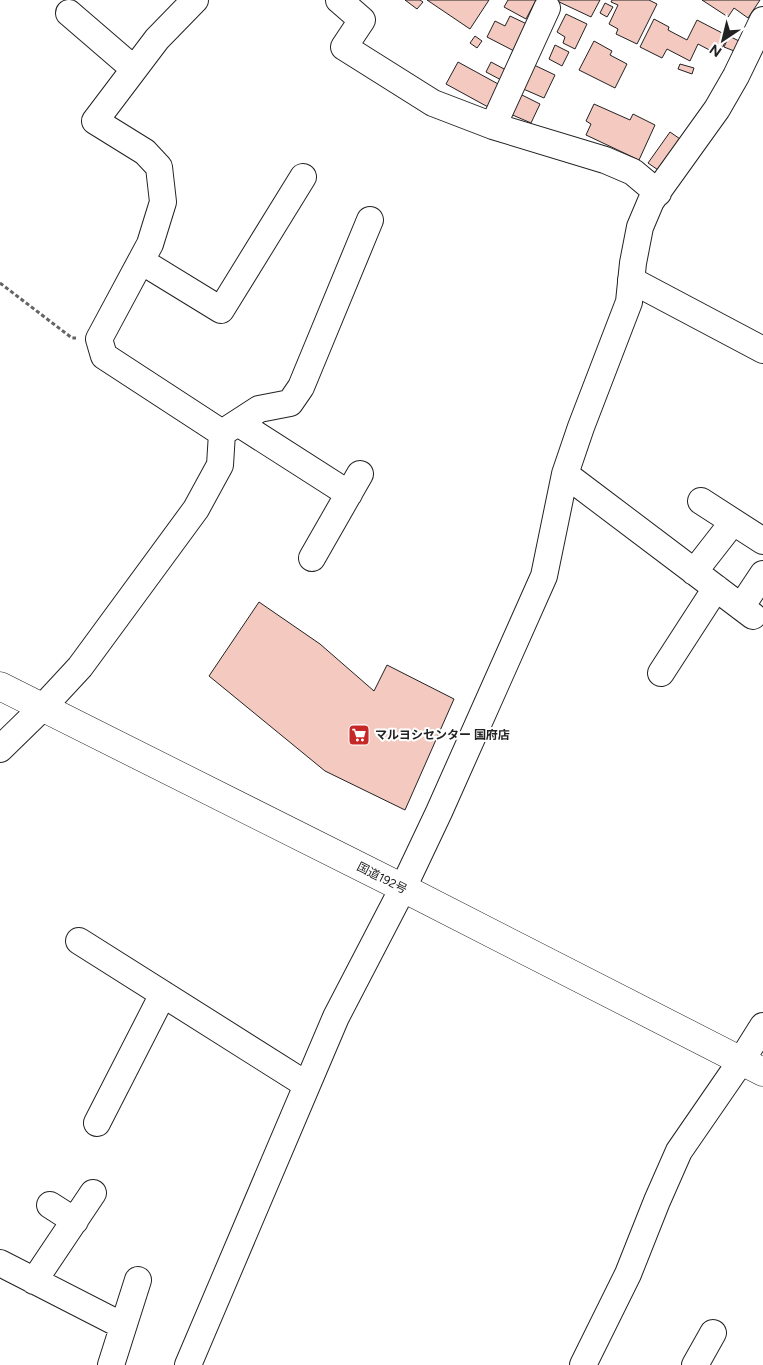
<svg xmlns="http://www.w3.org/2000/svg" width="763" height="1365" font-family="Figtree,'Noto Sans JP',sans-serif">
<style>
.building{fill:#f3c9c0;stroke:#222}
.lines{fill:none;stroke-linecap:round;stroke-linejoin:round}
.minor-casing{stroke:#222;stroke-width:28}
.highway-casing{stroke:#222;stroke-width:29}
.path{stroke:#646464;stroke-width:3;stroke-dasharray:4 2.5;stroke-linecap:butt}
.minor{stroke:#fff;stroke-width:26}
.highway{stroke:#fff;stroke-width:28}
.labels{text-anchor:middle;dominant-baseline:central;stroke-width:4;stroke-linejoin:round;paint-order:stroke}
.poi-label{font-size:12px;font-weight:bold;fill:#222;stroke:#fff;text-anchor:start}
.street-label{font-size:12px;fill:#222;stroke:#fff}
</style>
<rect width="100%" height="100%" fill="#fff"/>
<path class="building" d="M405,0H420L423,2L417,9Z
M427,0H489L470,29Z
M508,0H536L526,19L504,7Z
M555,0H600L591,17Z
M612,0H649L657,4L637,44L616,34L618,29L609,24L618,5L611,2Z
M702,0H760L748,18L734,8L728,17Z
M605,3L613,7L607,17L600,13Z
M566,14L587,24L575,49L563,43L565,37L557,32Z
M510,16L529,25L516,52L487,37L495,21L505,26Z
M654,19L669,27L668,30L687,40L697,20L728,36L719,55L698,44L690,61L667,49L662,58L640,47Z
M475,36L482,41L477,48L470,43Z
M729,36L739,41L734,51L724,47Z
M594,41L612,51L610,55L627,64L615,88L579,70Z
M555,45L569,52L562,66L549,59Z
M458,62L500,85L488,107L446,84Z
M491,62L508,71L503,81L486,72Z
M532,64L555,75L544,98L521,88Z
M680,64L694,68L692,74L678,69Z
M518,93L540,104L531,123L508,113Z
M594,104L630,120L633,114L655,125L639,160L586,135L591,124L586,121Z
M670,132L683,141L661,172L648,163Z
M259,602L320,644L374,691L387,665L454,699L405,810L325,771L209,676Z"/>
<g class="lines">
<g class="minor-casing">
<path id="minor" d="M339,0L362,20L344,47L433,103L493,126L605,160L633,172L658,193
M69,13L134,69
M493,126L547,8
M141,261L221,310L303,177
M631,280L763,350
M238,423L349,494
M222,433L259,409L290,403L301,387L370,220
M565,474L753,616
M701,501L763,541
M312,558L360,474
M694,572L733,522
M741,607L763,574
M661,673L716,588
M0,749L42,708L80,667L196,509L220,465L222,433L104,356L99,339L150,244L163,202L159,167L145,152L95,121L157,39L195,0
M79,941L307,1085
M97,1123L163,994
M50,1205L75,1221
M0,1263L123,1326
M34,1281L93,1193
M111,1365L138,1280
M188,1365L336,1017L403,888L439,812L544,576L565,474L581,427L629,302L633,263L640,227L651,201L717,109L736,76L763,20
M583,1365L628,1274L657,1201L679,1151L741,1061L763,1026
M695,1365L713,1333"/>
</g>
<g class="highway-casing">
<path id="highway" d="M0,686L403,888L763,1072"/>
</g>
<path class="path" d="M0,283L72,338H76"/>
<use href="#minor" class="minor"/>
<use href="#highway" class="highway"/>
</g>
<defs>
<g id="supermarket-square" transform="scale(1.125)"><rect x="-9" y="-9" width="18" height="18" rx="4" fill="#c62828" stroke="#fff"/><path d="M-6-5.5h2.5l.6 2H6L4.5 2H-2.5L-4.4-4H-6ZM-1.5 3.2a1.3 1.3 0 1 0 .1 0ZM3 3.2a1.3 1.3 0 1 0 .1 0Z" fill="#fff"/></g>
</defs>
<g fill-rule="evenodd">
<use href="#supermarket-square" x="359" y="735"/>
</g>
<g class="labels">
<g class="poi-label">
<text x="375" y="735">マルヨシセンター 国府店</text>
</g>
<g class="street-label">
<text transform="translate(382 878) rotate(27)">国道192号</text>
</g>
</g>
<g transform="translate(723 40) rotate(215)" stroke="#ffffff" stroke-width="4" paint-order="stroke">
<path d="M0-4L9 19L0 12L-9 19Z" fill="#222222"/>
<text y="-8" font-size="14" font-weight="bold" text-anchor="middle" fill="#222222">N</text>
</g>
</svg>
